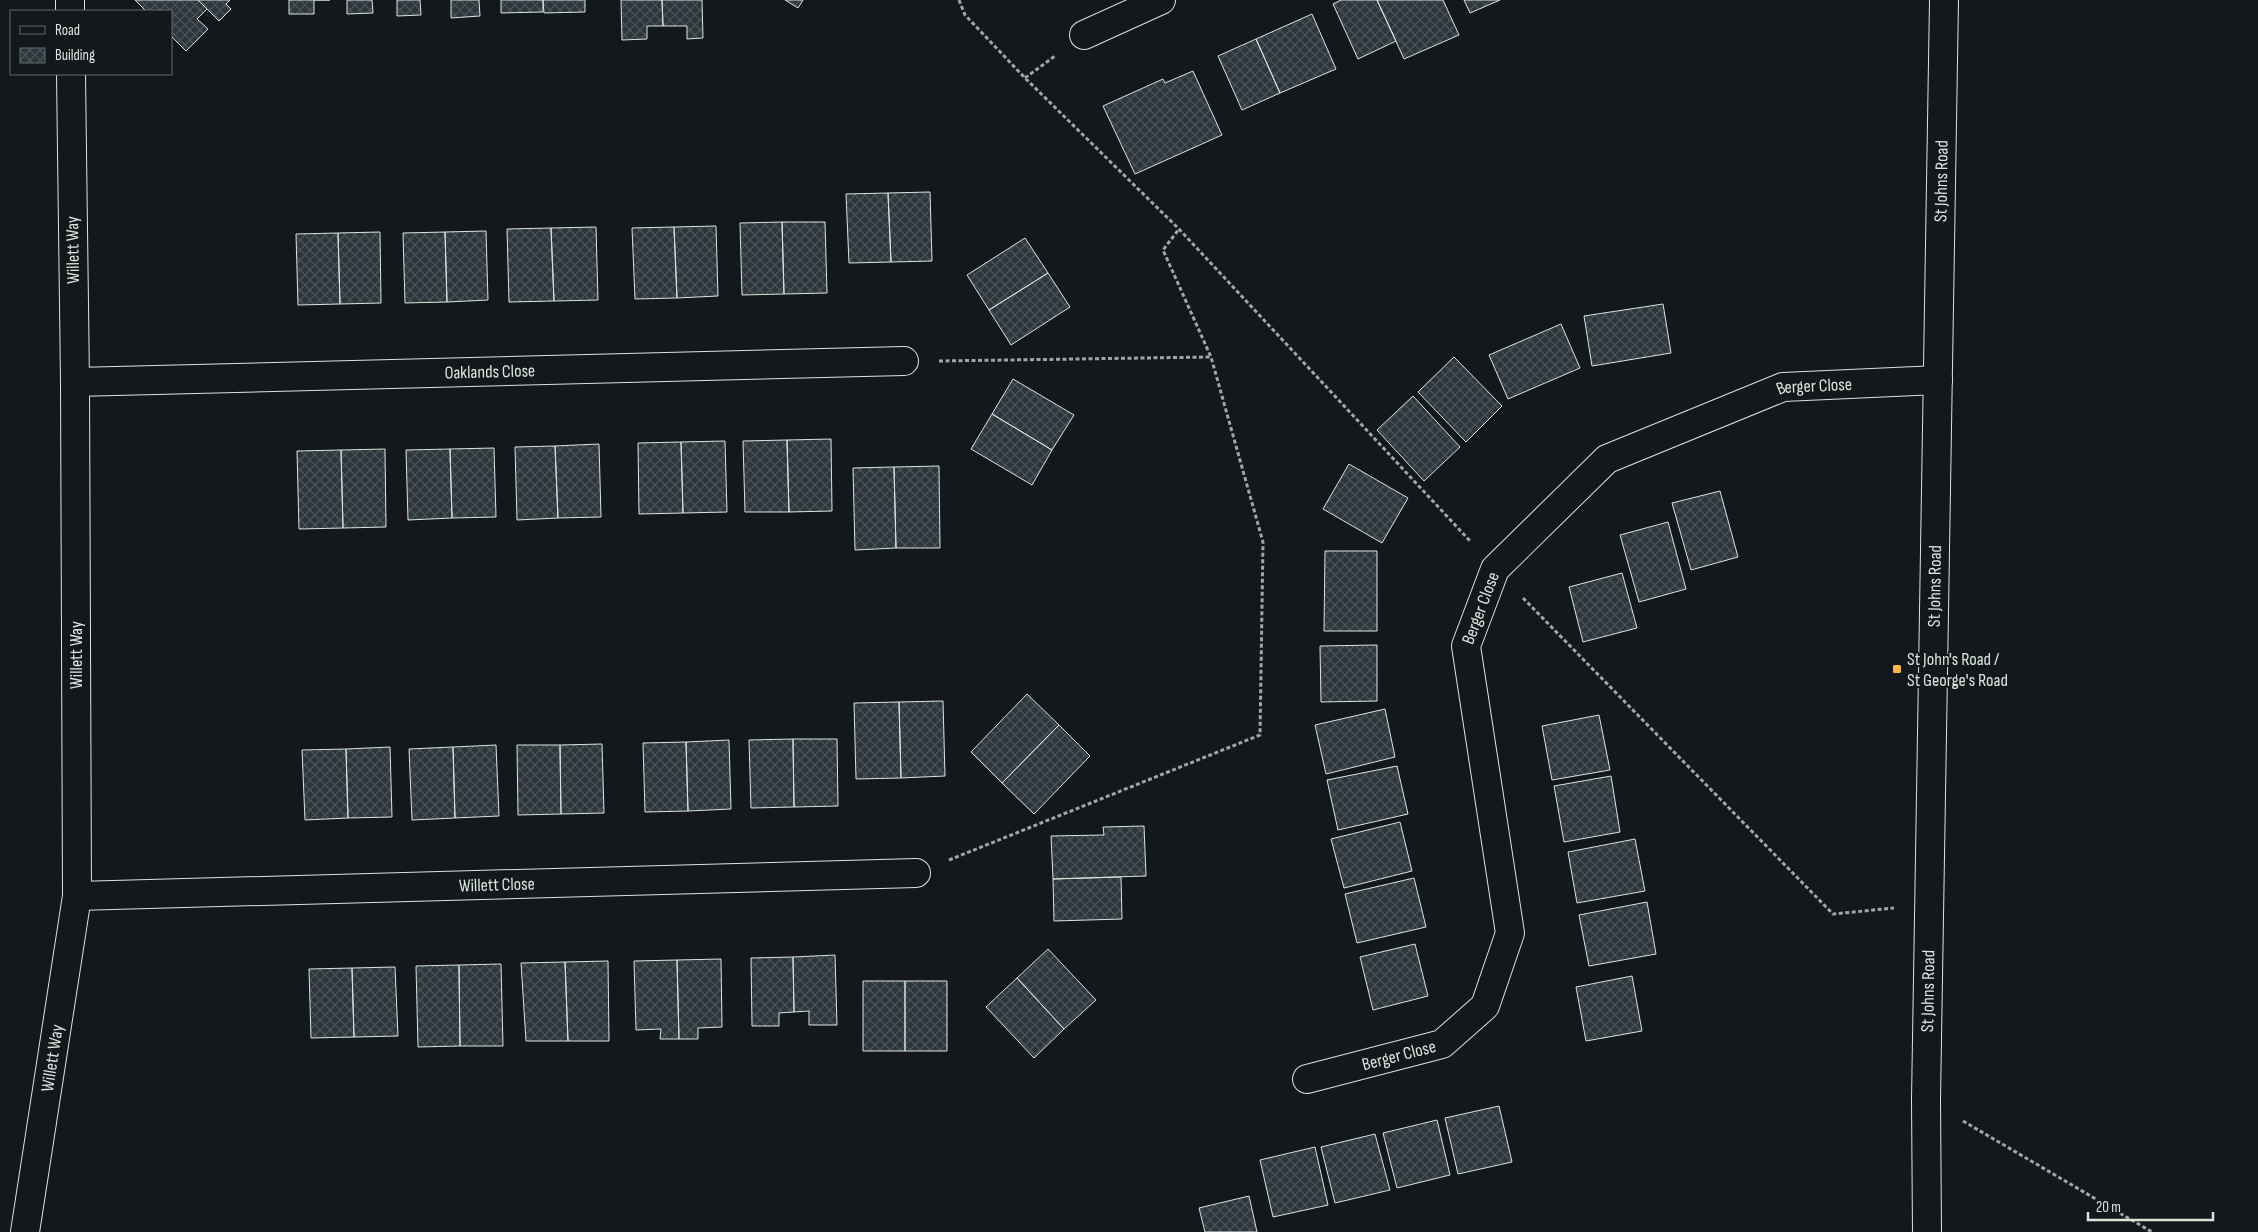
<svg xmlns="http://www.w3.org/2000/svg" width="2258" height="1232" font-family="'Sofia Sans Condensed',sans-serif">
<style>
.building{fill:url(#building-cross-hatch);stroke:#d8e6dc}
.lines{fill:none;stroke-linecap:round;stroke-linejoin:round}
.minor-casing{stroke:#d8e6dc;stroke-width:30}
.path{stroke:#9da8a2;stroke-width:3;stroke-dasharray:4 2.5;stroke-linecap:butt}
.minor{stroke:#14181c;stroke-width:28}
.poi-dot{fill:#ffb74d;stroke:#14181c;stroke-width:2}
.labels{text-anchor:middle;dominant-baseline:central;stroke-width:4;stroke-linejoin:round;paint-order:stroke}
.street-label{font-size:18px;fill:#d8e6dc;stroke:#14181c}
.poi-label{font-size:18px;fill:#d8e6dc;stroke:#14181c;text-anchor:start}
</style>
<defs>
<pattern id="building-cross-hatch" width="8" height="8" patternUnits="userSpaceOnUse" patternTransform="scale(1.25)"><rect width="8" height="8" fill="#2c363c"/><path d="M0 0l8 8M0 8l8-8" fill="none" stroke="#4a5358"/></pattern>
</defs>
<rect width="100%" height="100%" fill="#14181c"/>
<path class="building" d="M135,0H198L207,9L197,19L208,29L186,51L171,36V11H146Z
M198,0H230L226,4L231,9L219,21Z
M289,0H330H314V14H289Z
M347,0H372L373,13L347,14Z
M397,0H420L421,15L397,16Z
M451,0H479L480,16L451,18Z
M501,0H543V12L501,13Z
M543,0H585V12L544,13Z
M621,0H662L663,26H647V39L622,40Z
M662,0H702L703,38L687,39V26H663Z
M785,0H803L798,8Z
M1341,0H1377L1396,41L1358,59L1333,4Z
M1377,0H1443L1459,35L1404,59Z
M1464,0H1500L1470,13Z
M1312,14L1336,69L1280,93L1256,39Z
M1256,39L1280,93L1242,110L1218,56Z
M1193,71L1222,135L1135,174L1103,106L1163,79L1165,83Z
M930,192L932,261L891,262L888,193Z
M888,193L891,262L849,263L846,194Z
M782,222H825L827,293L784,294Z
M782,222L784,294L742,295L740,223Z
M716,226L718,296L677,298L674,227Z
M596,227L598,300L554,301L551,228Z
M674,227L677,298L635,299L632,228Z
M551,228L554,301L509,302L507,229Z
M486,231L488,300L447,302L445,232Z
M380,232L381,303L340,304L338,233Z
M445,232L447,302L405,303L403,233Z
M338,233L340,304L298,305L296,234Z
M1025,238L1048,273L989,310L967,275Z
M1048,273L1070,307L1011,345L989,310Z
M1663,304L1671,353L1592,366L1584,316Z
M1561,324L1580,368L1508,399L1489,355Z
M1454,357L1502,406L1466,442L1418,392Z
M1013,379L1074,415L1052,450L992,414Z
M1413,396L1460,447L1424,481L1377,430Z
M992,414L1052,450L1032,485L971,449Z
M831,439L832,511L789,512L787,440Z
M787,440L789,512H745L743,441Z
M725,441L727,512L683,513L681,442Z
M681,442L683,513L639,514L638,443Z
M599,444L601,517L558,518L555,446Z
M555,446L558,518L517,520L515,447Z
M494,448L496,517L452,518L450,449Z
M385,449L386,527L343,528L341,450Z
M450,449L452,518L408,520L406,450Z
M341,450L343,528L299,529L297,451Z
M1349,464L1408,498L1382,543L1323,509Z
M939,466L940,548H896L894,467Z
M894,467L896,548L855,550L853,468Z
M1720,491L1738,557L1691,570L1672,503Z
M1668,522L1686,589L1639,602L1620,535Z
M1325,551H1377V631H1324Z
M1622,573L1637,628L1583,642L1569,587Z
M1377,645V701L1321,702L1320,646Z
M1027,694L1059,725L1002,783L971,752Z
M943,701L945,776L901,778L899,702Z
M899,702L901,778L856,779L854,703Z
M1385,709L1395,757L1326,774L1315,725Z
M1599,715L1610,770L1552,780L1542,726Z
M1059,725L1090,756L1034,814L1002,783Z
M793,739H837L838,806L794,807Z
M793,739L794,807L751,808L749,740Z
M729,740L731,809L688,811L686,742Z
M686,742L688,811L645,812L643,743Z
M602,744L604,813L561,814L560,745Z
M496,745L499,816L455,818L453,747Z
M517,745H560L561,814L518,815Z
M390,747L392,817L348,818L346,749Z
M453,747L455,818L412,820L409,749Z
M346,749L348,818L305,820L302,750Z
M1397,766L1408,814L1338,830L1327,780Z
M1611,776L1620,832L1564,842L1554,786Z
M1400,822L1412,871L1344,888L1331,839Z
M1144,826L1146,876L1053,879L1051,836L1104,835L1103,827Z
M1635,839L1645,891L1577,903L1568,852Z
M1121,877L1122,919L1054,921L1053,879Z
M1414,878L1426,927L1357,943L1345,894Z
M1647,902L1656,954L1589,966L1579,915Z
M1415,944L1428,996L1373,1010L1360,957Z
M1048,949L1096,1000L1064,1029L1017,978Z
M835,955L837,1025H809V1011L794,1012L793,957Z
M793,957L794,1012L779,1013V1026H752L751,958Z
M721,959L722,1027L698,1028V1039H679L677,960Z
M677,960L679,1039H660L661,1029L636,1030L634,961Z
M608,961L609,1041H568L565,962Z
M565,962L568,1041H526L521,963Z
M501,964L503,1046H460L459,965Z
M459,965L460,1046L418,1047L416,966Z
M395,967L398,1036L354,1037L352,968Z
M352,968L354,1037L311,1038L309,969Z
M1632,976L1642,1031L1586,1041L1576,987Z
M1017,978L1064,1029L1034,1058L986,1007Z
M863,981H905V1051H863Z
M905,981H947V1051H905Z
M1499,1106L1512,1162L1458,1174L1445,1118Z
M1437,1120L1450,1175L1397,1188L1383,1133Z
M1375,1134L1390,1190L1335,1203L1321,1147Z
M1315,1147L1328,1205L1273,1217L1260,1160Z
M1249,1196L1257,1232H1205L1199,1208Z"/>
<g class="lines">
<g class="minor-casing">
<g id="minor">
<path d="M70,0V11"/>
<path d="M1084,35L1161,0"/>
<path id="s1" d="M75,382L904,361"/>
<path id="s2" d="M77,896L916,873"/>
<path id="s3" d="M1307,1079L1442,1044L1485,1006L1510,933L1466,646L1495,569L1607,459L1783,387L1938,380"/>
<path id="s4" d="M25,1232L77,896L75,382L71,74"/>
<path id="s5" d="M1927,1232L1926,1100L1944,0"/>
</g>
</g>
<path class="path" d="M959,0L965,15L1025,78L1179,229L1471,542
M1025,78L1055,56
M939,361L1211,357
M1523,598L1833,914L1894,908
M949,860L1260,735L1263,542L1211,357L1163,250L1179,229
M1963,1121L2152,1232"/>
<use href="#minor" class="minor"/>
</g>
<rect class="poi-dot" x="1892" y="664" width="10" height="10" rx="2.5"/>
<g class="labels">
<g class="street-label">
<text stroke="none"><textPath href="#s5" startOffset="1051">St Johns Road</textPath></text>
<text transform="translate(73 250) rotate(-91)">Willett Way</text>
<text stroke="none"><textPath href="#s1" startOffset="415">Oaklands Close</textPath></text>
<text stroke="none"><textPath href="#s3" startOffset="1025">Berger Close</textPath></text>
<text stroke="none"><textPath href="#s5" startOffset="646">St Johns Road</textPath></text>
<text stroke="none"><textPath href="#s3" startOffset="605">Berger Close</textPath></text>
<text transform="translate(76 655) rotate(-90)">Willett Way</text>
<text stroke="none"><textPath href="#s2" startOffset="420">Willett Close</textPath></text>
<text stroke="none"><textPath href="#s5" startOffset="241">St Johns Road</textPath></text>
<text stroke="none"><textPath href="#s3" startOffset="95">Berger Close</textPath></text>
<text stroke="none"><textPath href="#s4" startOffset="176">Willett Way</textPath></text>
</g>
<g class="poi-label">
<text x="1907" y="659">St John's Road /<tspan x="1907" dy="21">St George's Road</tspan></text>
</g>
</g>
<rect x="10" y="10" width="162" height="65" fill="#14181c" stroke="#626a69"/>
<rect x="20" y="26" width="25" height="8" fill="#14181c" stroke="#626a69"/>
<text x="55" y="35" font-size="15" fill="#d8e6dc">Road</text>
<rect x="20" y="48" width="25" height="15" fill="url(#building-cross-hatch)" stroke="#626a69"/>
<text x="55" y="60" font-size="15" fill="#d8e6dc">Building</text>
<path d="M2088 1212v8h125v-8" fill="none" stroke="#d8e6dc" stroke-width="2.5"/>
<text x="2096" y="1212" font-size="15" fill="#d8e6dc" stroke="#14181c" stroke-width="4" paint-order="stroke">20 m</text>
</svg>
